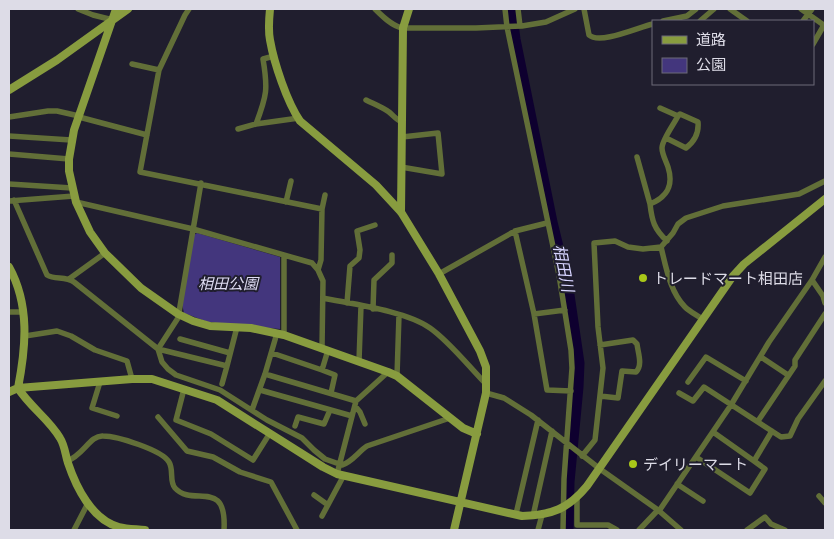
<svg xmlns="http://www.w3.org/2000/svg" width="834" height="539" font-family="Lora,'Noto Sans JP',serif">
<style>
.green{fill:#43367d}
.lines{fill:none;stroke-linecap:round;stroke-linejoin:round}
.river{stroke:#0e002f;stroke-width:11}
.street{stroke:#626f38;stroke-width:5.5}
.secondary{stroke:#889c3f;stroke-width:8}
.poi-dot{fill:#a9c719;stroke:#201e2e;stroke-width:2}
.labels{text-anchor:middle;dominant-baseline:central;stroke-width:4;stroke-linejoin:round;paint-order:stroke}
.poi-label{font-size:15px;fill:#dddce7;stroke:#201e2e;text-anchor:start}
.park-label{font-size:15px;font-style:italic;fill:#dedcf2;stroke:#201e2e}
.water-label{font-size:16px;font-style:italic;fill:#d7d4ff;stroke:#201e2e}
</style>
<rect width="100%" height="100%" fill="#201e2e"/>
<path class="green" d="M197,233L280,257V329L208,322L184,313L182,304L194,235Z"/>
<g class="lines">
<path class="river" d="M511,9L515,39L552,222L568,288L579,363L578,387L569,482L568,530"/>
<path class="street" d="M78,9L93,15L113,20
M375,9C382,16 393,27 403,28H476L522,26L546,22L575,9
M505,9L507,27L559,275L571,350L572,368L564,479L563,530
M518,9L520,26
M584,9L589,35C600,45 639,27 653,24
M730,9L747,21
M801,9L825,26
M663,21L687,16L696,9
M700,21L714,9
M803,21L812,9
M813,44L824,25
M132,64L159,70L140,172L322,209L321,260L318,270
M159,70L185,15L189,9
M366,100C374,104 382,107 389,112C394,116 396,120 402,122
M660,108L678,116
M9,117L48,111H57L79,116
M79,117L147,135
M256,124C267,95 268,89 263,59L274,56
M238,129L256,124L299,118
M9,136L71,140
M666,138L686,148C694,142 699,133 698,122L680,114L678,116C674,124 662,140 662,148C662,154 666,161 668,167C674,186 667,197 650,204C652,221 654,229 667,241
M9,154L69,159
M637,157L650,204
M401,167L442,174L438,133L402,137
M201,183L178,318L158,349L162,362L168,369L176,375L220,390L267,420L302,438L314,450L325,459L342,465C352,462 358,452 367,446L450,418
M9,184L72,188
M14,200L47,275C55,280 65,276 74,282L158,349L227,366L222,384
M9,201L74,196
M76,202L193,229L312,263L318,270L323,281L322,348
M286,202L291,181
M322,209L325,195
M515,231L534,314L547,390L571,391
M284,256V335
M439,274L515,231L547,223
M69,279L105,253
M812,280L823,296L825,303
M323,298C352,304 406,311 430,328C450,342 469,367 487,385
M347,303L350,266L359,258L360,250L357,231L375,225
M373,309L374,280L392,263V255
M9,312H23
M534,314L565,310
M702,319C697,315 690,312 685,307C670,292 666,267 661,247L673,233L678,224L686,218L723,206L799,194L825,181
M25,336L57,331L71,336L95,350L127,361L132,379
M180,339L230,353
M272,353L322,370L328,350
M761,357L788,375
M359,361L361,306
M227,366L237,327
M322,370L335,375L331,393
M265,374L356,401
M397,376L399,315
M100,382L92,408L117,416
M688,382L706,357L746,381
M184,389L176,420L211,434L253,460L270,433
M260,390L352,416
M486,393L504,398L531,415L600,469L658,510L681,530
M679,393L693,401L704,387L781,437L790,436L798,419L825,381
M600,396L618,398L622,371L636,372C643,365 638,353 637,344L633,340L600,345
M355,406L360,412L365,424
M252,410L265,374L277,333
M158,417L187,451L213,457L240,472L271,482L297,530
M758,421L795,366V360L825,314
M295,426L298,417L324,424L330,410
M713,432L754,461
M582,456L595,440L603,368L598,327L594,243L615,241L628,247L643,249L661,247
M696,457L750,493L765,469L754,461L772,431
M67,461C83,456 90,435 103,436C117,436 162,450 169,462C174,470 169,481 175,488C193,508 227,477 224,530
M337,474L356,401L388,372
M677,484L703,501
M314,495L328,505
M819,496L825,503
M577,497V525H608L617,530
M659,511L731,405L769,342L812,280L825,257
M516,514L538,420
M322,516L344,475
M533,516L552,431
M74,530L88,503
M538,530L542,515
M639,530L658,510
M747,530L765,517L771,524L785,530"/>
<path class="secondary" d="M116,9L74,130L69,159V171L76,202L90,232L105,253L141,288L178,314L193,321L210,326L251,328L284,335L388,372L397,376L463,428L477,434
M270,9C269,19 268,30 270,40C274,63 287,102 300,121L376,185L401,212L439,274L480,351L486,367V393L454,530
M9,90L57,60L128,9
M401,212L403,28L409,9
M9,267C30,305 26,347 18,388C30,407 49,419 60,438C65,446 65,454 68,463C76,487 92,520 119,527C127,529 136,529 145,530
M9,392L18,388L132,379H152L217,400L323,467L337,474L522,516C552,515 568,509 587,486L733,276L744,264L825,199"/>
</g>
<g class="poi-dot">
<circle cx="643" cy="278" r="5"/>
<circle cx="633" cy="464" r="5"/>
</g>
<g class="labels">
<g class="poi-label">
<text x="653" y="278">トレードマート相田店</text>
<text x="643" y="464">デイリーマート</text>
</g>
<g class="park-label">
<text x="228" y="283">相田公園</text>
</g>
<g class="water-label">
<text transform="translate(564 268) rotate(79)">相田川</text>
</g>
</g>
<rect width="834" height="539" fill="none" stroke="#dddce7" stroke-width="20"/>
<rect x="652" y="20" width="162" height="65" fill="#201e2e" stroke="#6c6a78"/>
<rect x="662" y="36" width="25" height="8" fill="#889c3f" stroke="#6c6a78"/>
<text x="696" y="45" font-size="15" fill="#dddce7">道路</text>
<rect x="662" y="58" width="25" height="15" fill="#43367d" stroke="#6c6a78"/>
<text x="696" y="70" font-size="15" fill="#dddce7">公園</text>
</svg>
